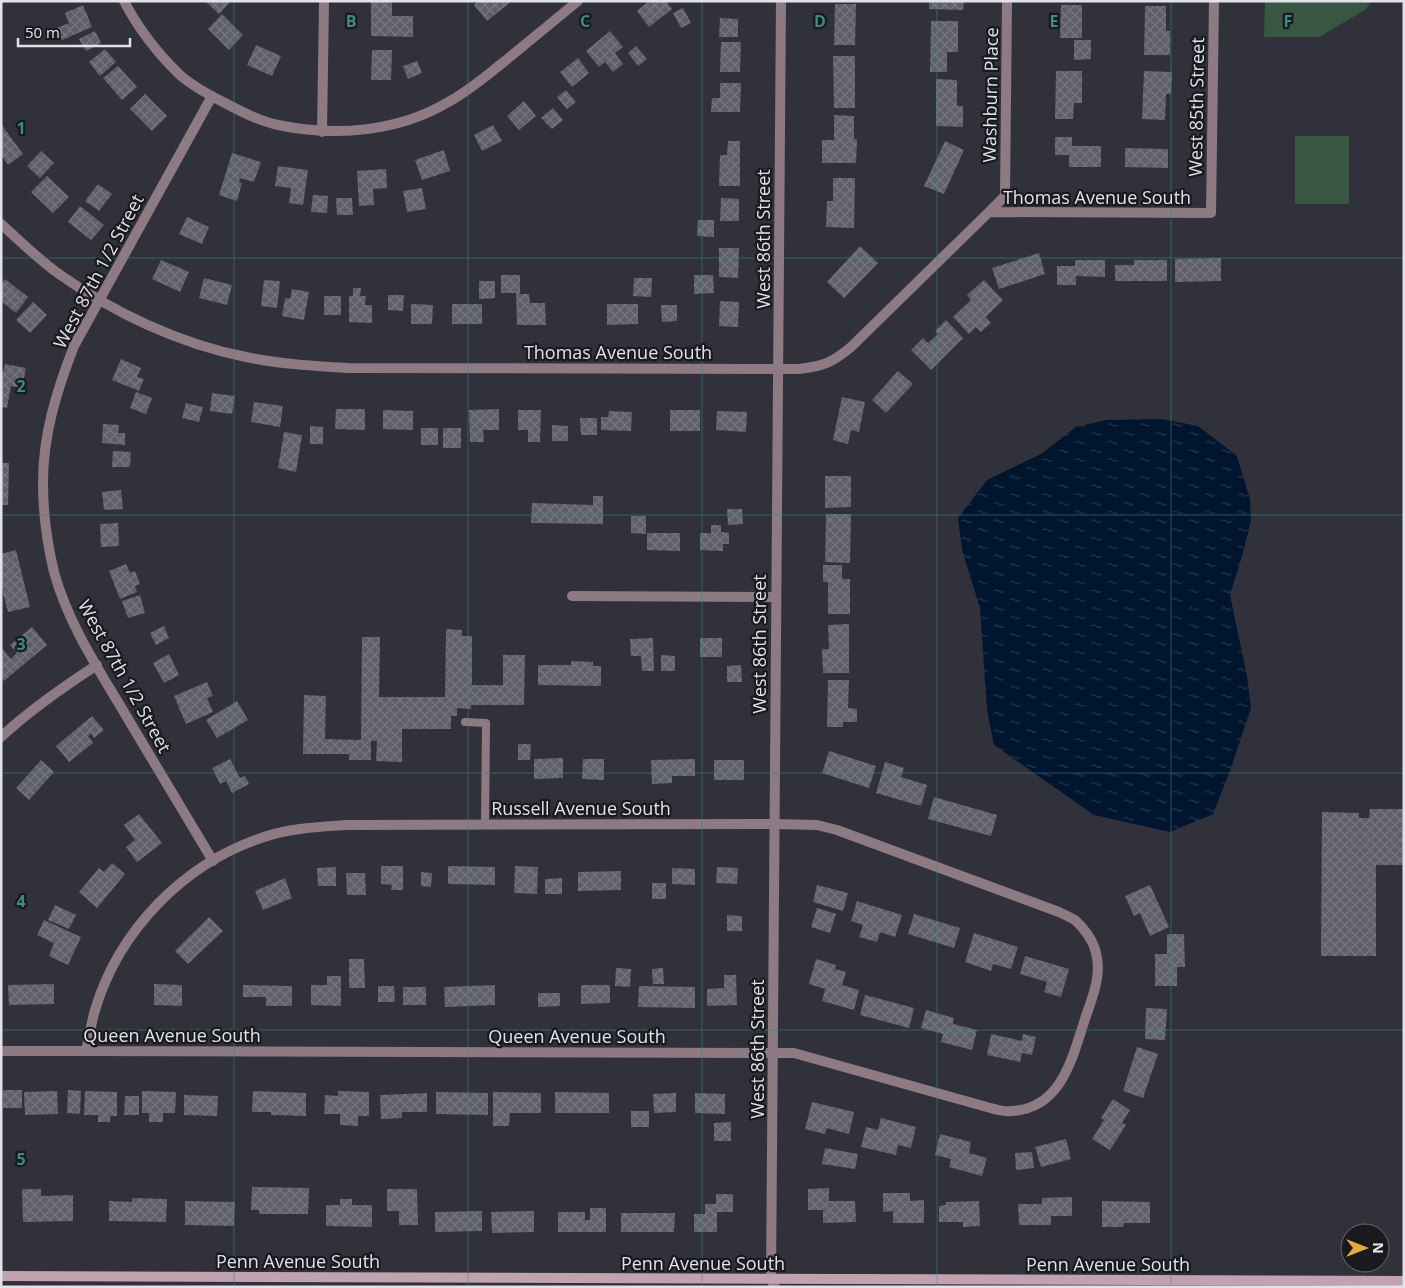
<svg xmlns="http://www.w3.org/2000/svg" width="1405" height="1288" font-family="'Open Sans',sans-serif">
<style>
.grass{fill:#385641}
.water{fill:url(#water-ripples)}
.building{fill:url(#building-cross-hatch)}
.lines{fill:none;stroke-linecap:round;stroke-linejoin:round}
.service{stroke:#8d7a82;stroke-width:8}
.minor{stroke:#8d7a82;stroke-width:10}
.tertiary{stroke:#8d7a82;stroke-width:10}
.secondary{stroke:#c1a3af;stroke-width:10}
.grid{fill:none;stroke:#398c87;stroke-width:1;stroke-opacity:0.55}
.labels{text-anchor:middle;dominant-baseline:central;stroke-width:4.5;stroke-linejoin:round;paint-order:stroke}
.street-label{font-size:18px;fill:#e2e2e9;stroke:#191a1e}
.grid-label{font-size:16px;text-anchor:middle;font-weight:bold;fill:#398c87;stroke:#191a1e;stroke-width:4.5;stroke-linejoin:round;paint-order:stroke}
</style>
<defs>
<pattern id="water-ripples" width="26" height="14" patternUnits="userSpaceOnUse" patternTransform="scale(1.25)"><rect width="26" height="14" fill="#01162e"/><path d="M2 4q2-2 4 0t4 0M15 11q2-2 4 0t4 0" fill="none" stroke="#26384c"/></pattern>
<pattern id="building-cross-hatch" width="8" height="8" patternUnits="userSpaceOnUse" patternTransform="scale(1.25)"><rect width="8" height="8" fill="#5e5f6a"/><path d="M0 0l8 8M0 8l8-8" fill="none" stroke="#75767f"/></pattern>
</defs>
<rect width="100%" height="100%" fill="#31313b"/>
<path class="grass" d="M1265,1H1372L1365,10L1319,37H1264Z
M1295,136H1349V204H1295Z"/>
<path class="water" d="M1162,419L1198,426L1237,456L1250,499L1251,520L1243,553L1230,595L1247,676L1251,708L1230,771L1213,814L1170,832L1094,815L994,745L987,710L980,608L962,550L958,518L987,480L1041,454L1076,427L1106,420Z"/>
<path class="building" d="M205,1H231L219,14Z
M371,1H392V16H413V37L371,36Z
M478,1H512L487,21L474,5Z
M649,1H666L672,9L649,27L637,11Z
M929,1H964L963,10L929,9Z
M835,4H856L855,45H834Z
M83,5L92,27L62,40L57,28L69,23L65,13Z
M1061,5H1082V38H1060Z
M1145,6H1166V31H1170V55H1144Z
M683,8L691,23L681,28L673,13Z
M222,14L243,35L229,50L208,29Z
M720,18L738,19V37H719Z
M931,21H958V52H947V72H930Z
M95,31L101,43L86,51L79,39Z
M610,31L623,47L615,53L623,64L613,72L605,62L599,67L586,51Z
M1074,40H1091V59L1074,60Z
M721,42H741L740,72H720Z
M256,45L281,56L272,76L247,65Z
M636,46L647,59L638,66L628,53Z
M105,49L116,62L100,76L89,62Z
M372,50H392L391,80H371Z
M833,56H855V108H834Z
M578,58L589,73L572,87L560,72Z
M417,61L422,73L408,79L403,66Z
M118,66L137,87L122,100L103,78Z
M1056,71H1082V103H1074L1073,119H1055Z
M1144,71L1172,72L1171,94H1166L1165,120L1142,119Z
M936,79L957,80V106H963V127L936,126Z
M720,83H741L740,112H711L712,98H720Z
M566,90L576,102L567,109L557,97Z
M145,94L167,116L152,131L130,109Z
M524,101L536,116L519,130L507,116Z
M553,108L563,120L552,129L541,118Z
M834,115L854,116V139H857L856,163H822V140H834Z
M1,124L23,154L8,165L1,155Z
M493,125L502,141L482,151L474,135Z
M1055,137H1072V146H1101V167H1069V155H1055Z
M728,141H740V186H719L720,155H727Z
M945,141L964,150L944,194L924,186Z
M1125,148L1168,149V168L1125,167Z
M444,150L450,171L422,180L415,160Z
M41,151L54,163L40,178L27,166Z
M232,153L261,162L254,182L240,178L239,182L242,183L237,201L219,195Z
M278,166L308,170L303,205L289,203L291,188L275,186Z
M386,169L387,188L373,189L374,205L359,206L357,171Z
M47,176L69,197L53,213L31,192Z
M833,178H855L854,228L826,227L827,201H833Z
M98,184L112,194L99,211L85,201Z
M422,188L426,209L407,212L403,191Z
M313,195L328,196L327,213L311,212Z
M336,198H352L353,215H337Z
M721,198L739,199V221H720Z
M80,206L104,225L91,240L68,222Z
M187,217L209,227L202,244L179,234Z
M698,220H714V237L697,236Z
M860,246L878,263L844,298L827,282Z
M719,248H739L738,278L719,277Z
M1039,253L1045,274L999,289L992,268Z
M1221,258V281L1175,282V259Z
M161,260L189,272L180,292L152,279Z
M1075,260H1105V277L1076,276V285H1057V266H1075Z
M1134,260H1167V281H1115V265H1134Z
M501,275H520V294H529L530,303H545L546,325H517L516,293H501Z
M694,275H713L714,293L694,294Z
M204,278L232,285L227,305L199,298Z
M634,278H652L651,297L633,296Z
M5,279L28,297L16,313L1,301V284Z
M264,280L280,281L277,308L261,306Z
M984,280L1003,300L986,317L991,323L981,332L976,327L969,334L953,317L971,300L967,295Z
M479,281H495V298L479,299Z
M353,288H361L360,296H366L365,305H372V323L349,322V296H353Z
M292,289L309,292L304,320L282,316L285,298L290,299Z
M388,295H404L403,311L388,310Z
M324,296H341V315H324Z
M720,301L739,302L738,327L719,326Z
M33,302L47,315L30,333L16,320Z
M411,304L433,305L432,324H411Z
M452,304H482V324H452Z
M607,304H638V324L607,325Z
M661,305H677V321L662,322Z
M946,320L963,338L931,370L911,350L923,338L928,343L938,334L935,331Z
M121,359L141,368L137,377L144,379L139,391L112,380Z
M5,364L26,368L22,388L11,386L7,408L1,407V371L3,372Z
M898,371L913,384L886,413L872,400Z
M136,392L152,398L146,414L130,408Z
M212,393L235,396L232,414L210,411Z
M842,397L865,402L859,432L851,430L848,444L833,440Z
M254,402L283,406L280,427L251,422Z
M186,403L203,407L199,422L182,418Z
M336,409H365V430L335,429Z
M499,409V430H483L484,442H470L469,410Z
M383,410L413,411V430L383,429Z
M518,410H541L540,442H528V430H518Z
M670,410H700V431H670Z
M609,411L632,412L631,431L601,430V417H608Z
M717,411L747,412L746,432L716,430Z
M580,418H597V435H581Z
M103,424L119,425L118,433H125V445L102,443Z
M552,425L568,426V441H552Z
M310,426L323,427V444H310Z
M421,428H438V445H421Z
M443,428H461V448H443Z
M284,432L302,435L296,472L278,468Z
M113,451L131,452L130,467H112Z
M1,463H9L8,505H1Z
M825,476H851V507L825,508Z
M121,490L123,509L104,510L102,492Z
M593,496H603V524L531,523L532,503L593,505Z
M727,509H742L743,524L728,525Z
M826,514H851L850,563L825,562Z
M631,516H646V534L631,533Z
M118,523L119,546L101,547L100,524Z
M711,525H721V532L729,533V544H723V551L700,550V533H711Z
M647,533H680V551L647,550Z
M16,550L30,607L8,612L1,586V554Z
M126,564L130,573L135,571L140,584L135,586L137,592L120,599L109,571Z
M823,565H842V579H850V614H828V582H823Z
M140,595L145,613L128,618L122,601Z
M849,624V673H823L822,649H829L828,625Z
M164,626L169,638L156,645L150,633Z
M32,627L47,645L4,681L1,677V647L11,659L17,653L10,645Z
M446,629L462,630V636H472V685H503V655H525L524,705H471V709L457,708V716H451V729H402V762L376,761L377,741H371V760H349V754H303L304,695L326,696L325,739L361,740L362,637H380L379,697H445Z
M653,638L654,671H642L641,656H631L630,639Z
M700,638H722V657H700Z
M169,654L179,675L164,683L153,663Z
M661,655L675,656V671H661Z
M571,661L593,662V666H601V686L538,685V665H571Z
M741,665L742,682H727V666Z
M828,680H849L848,708L857,709V722H843V727H827Z
M207,682L213,696L207,698L213,712L186,724L174,696Z
M237,701L248,720L217,738L206,720Z
M92,716L104,730L94,738L91,734L88,736L93,743L69,762L56,746Z
M518,744H531L530,760H518Z
M829,751L876,766L869,788L822,773Z
M563,758V778L534,779V759Z
M230,759L240,778L245,776L249,784L232,793L226,781L220,784L212,768Z
M583,759H604V780L582,779Z
M695,759V776H672V783L652,784L651,760Z
M41,760L54,772L29,800L16,788Z
M714,760H744V780H714Z
M885,762L904,768L901,777L927,785L921,806L876,793Z
M934,797L997,815L991,836L928,819Z
M1370,809H1404V865H1376V956H1321L1322,812L1359,813V818H1369Z
M139,814L162,843L137,862L126,847L135,840L124,825Z
M112,863L125,874L97,908L79,892L99,868L104,872Z
M381,866H403V890H391L392,885L381,884Z
M448,866L495,867V885L448,884Z
M515,866L538,867L537,894L514,893Z
M336,867V886H318L317,868Z
M717,867L738,868L737,884L716,883Z
M672,868L695,869V885L672,884Z
M621,871V890L578,891V872Z
M421,872L432,873L431,887L421,886Z
M346,873H365L366,895H347Z
M285,878L292,898L263,910L255,891Z
M562,878V894H545V879Z
M652,883H666V899H652Z
M817,885L848,893L843,911L813,902Z
M1150,885L1169,927L1150,936L1140,913L1134,916L1125,896Z
M857,901L902,915L895,937L880,932L877,942L859,937L863,925L851,921Z
M55,905L76,915L69,929L48,920Z
M817,908L836,914L830,933L811,927Z
M914,914L960,928L954,948L908,934Z
M727,915L742,916V931H727Z
M209,917L223,931L188,964L175,951Z
M44,920L81,937L68,965L49,956L54,943L37,935Z
M974,933L1018,947L1011,969L993,964L991,971L965,962Z
M1167,934H1184L1185,967H1177V986H1155V954H1167Z
M1025,956L1069,969L1061,997L1044,992L1047,982L1020,974Z
M349,959H364L365,988H349Z
M816,959L836,965L835,969L846,972L842,985L859,990L854,1010L822,1001L825,989L809,984Z
M616,968L631,969L630,987L615,986Z
M663,968L664,984H653L652,969Z
M724,975H736L737,1005L707,1006V989L724,988Z
M327,976H341V1006L311,1005V985H327Z
M54,984V1004L9,1005L8,985Z
M154,984L182,985V1006L154,1005Z
M243,985L292,986V1006H266V997H243Z
M495,985V1005L445,1007L444,987Z
M581,985H610V1003L581,1004Z
M378,986H394L395,1002H378Z
M639,986L695,987V1008L638,1007Z
M403,987H426V1005H403Z
M538,993H560V1006L538,1007Z
M865,995L914,1008L909,1028L860,1015Z
M1146,1008L1167,1009L1165,1040L1145,1039Z
M926,1010L954,1018L953,1024L977,1030L972,1050L941,1042L943,1034L921,1028Z
M991,1034L1022,1041L1023,1034L1036,1037L1032,1055L1022,1053L1020,1062L987,1055Z
M1137,1047L1158,1054L1143,1098L1123,1091Z
M3,1090H22V1108H3Z
M68,1090L81,1091L80,1114L67,1113Z
M57,1091L58,1114L25,1115L24,1092Z
M85,1091L117,1092V1116H110V1122H98V1115H84Z
M142,1091L176,1092L175,1113H163V1122H149V1113H142Z
M253,1091L306,1093V1116L271,1115V1112H252Z
M338,1091L369,1092V1116H358V1126L340,1125V1114H324L325,1095L338,1096Z
M436,1092L488,1093V1115L436,1114Z
M493,1092L541,1093V1113H510L509,1126H493Z
M555,1092L609,1093V1113H555Z
M427,1093V1112H402V1118L381,1119L380,1095Z
M676,1093V1112L654,1113L653,1094Z
M695,1093L725,1094V1114L695,1113Z
M184,1095L218,1096L217,1116L184,1115Z
M125,1096H139V1115H124Z
M1113,1099L1130,1110L1122,1123L1126,1125L1110,1150L1092,1139L1104,1120L1101,1118Z
M812,1102L854,1112L849,1134L827,1128L825,1134L805,1129Z
M631,1111H649V1127H631Z
M881,1118L916,1127L911,1148L898,1145L896,1155L861,1147L866,1127L878,1130Z
M731,1122V1141H714V1123Z
M940,1134L971,1142L969,1153L987,1158L982,1176L949,1167L951,1159L935,1155Z
M1066,1139L1071,1159L1041,1167L1035,1147Z
M825,1148L858,1154L855,1169L822,1164Z
M1032,1152L1034,1168L1016,1170L1015,1153Z
M252,1187L309,1188L308,1214H259V1210H251Z
M829,1188V1201H855L856,1222L823,1223V1210H808V1189Z
M22,1189H41V1196L73,1195V1221L23,1222Z
M387,1189H417L418,1225H399V1211H387Z
M883,1193H910V1201L924,1200V1223H893V1211L883,1212Z
M716,1194H733V1212H717V1232H694V1214H705V1204H716Z
M1072,1197V1216H1051V1225H1019L1018,1204H1042V1198Z
M132,1198L167,1199L166,1222L109,1221V1201L132,1202Z
M340,1199H352V1205H372V1227L326,1226V1205H340Z
M185,1201L235,1202L234,1226L185,1225Z
M979,1201L980,1226L963,1227V1222H939V1206L946,1205V1202Z
M1102,1201L1150,1202V1223H1124L1123,1227H1102Z
M590,1208H606V1232H558V1212H585V1220H590Z
M482,1211V1231L435,1232V1212Z
M534,1211V1232L492,1233L491,1212Z
M621,1213H675L674,1232H621Z"/>
<g class="lines">
<path class="service" d="M465,722L486,723L485,824"/>
<path class="minor" d="M124,1C139,30 158,54 181,76C193,86 209,95 223,102C240,111 259,121 278,125C336,137 399,132 450,101C470,90 487,75 505,61C529,41 554,21 578,1
M212,96L74,346C57,390 43,434 43,482C43,512 47,543 54,572C69,627 103,676 131,724C159,770 186,816 213,861
M322,132L324,1
M989,212L1005,196L1007,1
M1,224C20,241 38,259 59,274C114,313 180,344 246,357C280,364 314,366 348,368L799,369C823,366 832,363 851,347L989,212L1211,213L1214,1
M572,596L776,597
M1,737C31,709 63,687 97,665
M1,1051H86L794,1053L994,1109C999,1110 1006,1112 1012,1111C1062,1108 1072,1058 1085,1019C1092,998 1102,976 1096,953C1094,942 1084,928 1076,921C1071,917 1064,915 1059,912L837,830L817,825L775,824L346,825C318,827 290,828 264,837C184,863 119,930 95,1010C91,1024 89,1038 86,1051"/>
<path class="tertiary" d="M775,1287L771,1279L781,1"/>
<path class="secondary" d="M1,1276L1404,1281"/>
</g>
<path class="grid" d="M234,1V1287M468,1V1287M702,1V1287M937,1V1287M1171,1V1287M1,258H1404M1,515H1404M1,773H1404M1,1030H1404"/>
<g class="labels">
<g class="street-label">
<text transform="translate(990 95) rotate(-89)">Washburn Place</text>
<text transform="translate(1196 107) rotate(-89)">West 85th Street</text>
<text x="1097" y="197">Thomas Avenue South</text>
<text transform="translate(763 239) rotate(-90)">West 86th Street</text>
<text transform="translate(98 271) rotate(-62)">West 87th 1/2 Street</text>
<text x="618" y="352">Thomas Avenue South</text>
<text transform="translate(759 644) rotate(-90)">West 86th Street</text>
<text transform="translate(125 676) rotate(61)">West 87th 1/2 Street</text>
<text x="581" y="808">Russell Avenue South</text>
<text x="172" y="1035">Queen Avenue South</text>
<text x="577" y="1036">Queen Avenue South</text>
<text transform="translate(757 1049) rotate(-90)">West 86th Street</text>
<text x="298" y="1261">Penn Avenue South</text>
<text x="703" y="1263">Penn Avenue South</text>
<text x="1108" y="1264">Penn Avenue South</text>
</g>
</g>
<g class="grid-label">
<text x="351" y="27">B</text>
<text x="585" y="27">C</text>
<text x="820" y="27">D</text>
<text x="1054" y="27">E</text>
<text x="1288" y="27">F</text>
<text x="21" y="134">1</text>
<text x="21" y="392">2</text>
<text x="21" y="650">3</text>
<text x="21" y="907">4</text>
<text x="21" y="1165">5</text>
</g>
<rect width="1405" height="1288" fill="none" stroke="#e2e2e9" stroke-width="5"/>
<g transform="translate(1365 1248) rotate(90)"><circle r="24" fill="#191a1e" stroke="#696a6f"/>
<path d="M0-4L9 19L0 12L-9 19Z" fill="#e5ad36"/>
<text y="-8" font-size="14" font-weight="bold" text-anchor="middle" fill="#e2e2e9">N</text>
</g>
<path d="M18 38v8h112v-8" fill="none" stroke="#e2e2e9" stroke-width="2.5"/>
<text x="25" y="38" font-size="15" fill="#e2e2e9" stroke="#191a1e" stroke-width="4" paint-order="stroke">50 m</text>
</svg>
